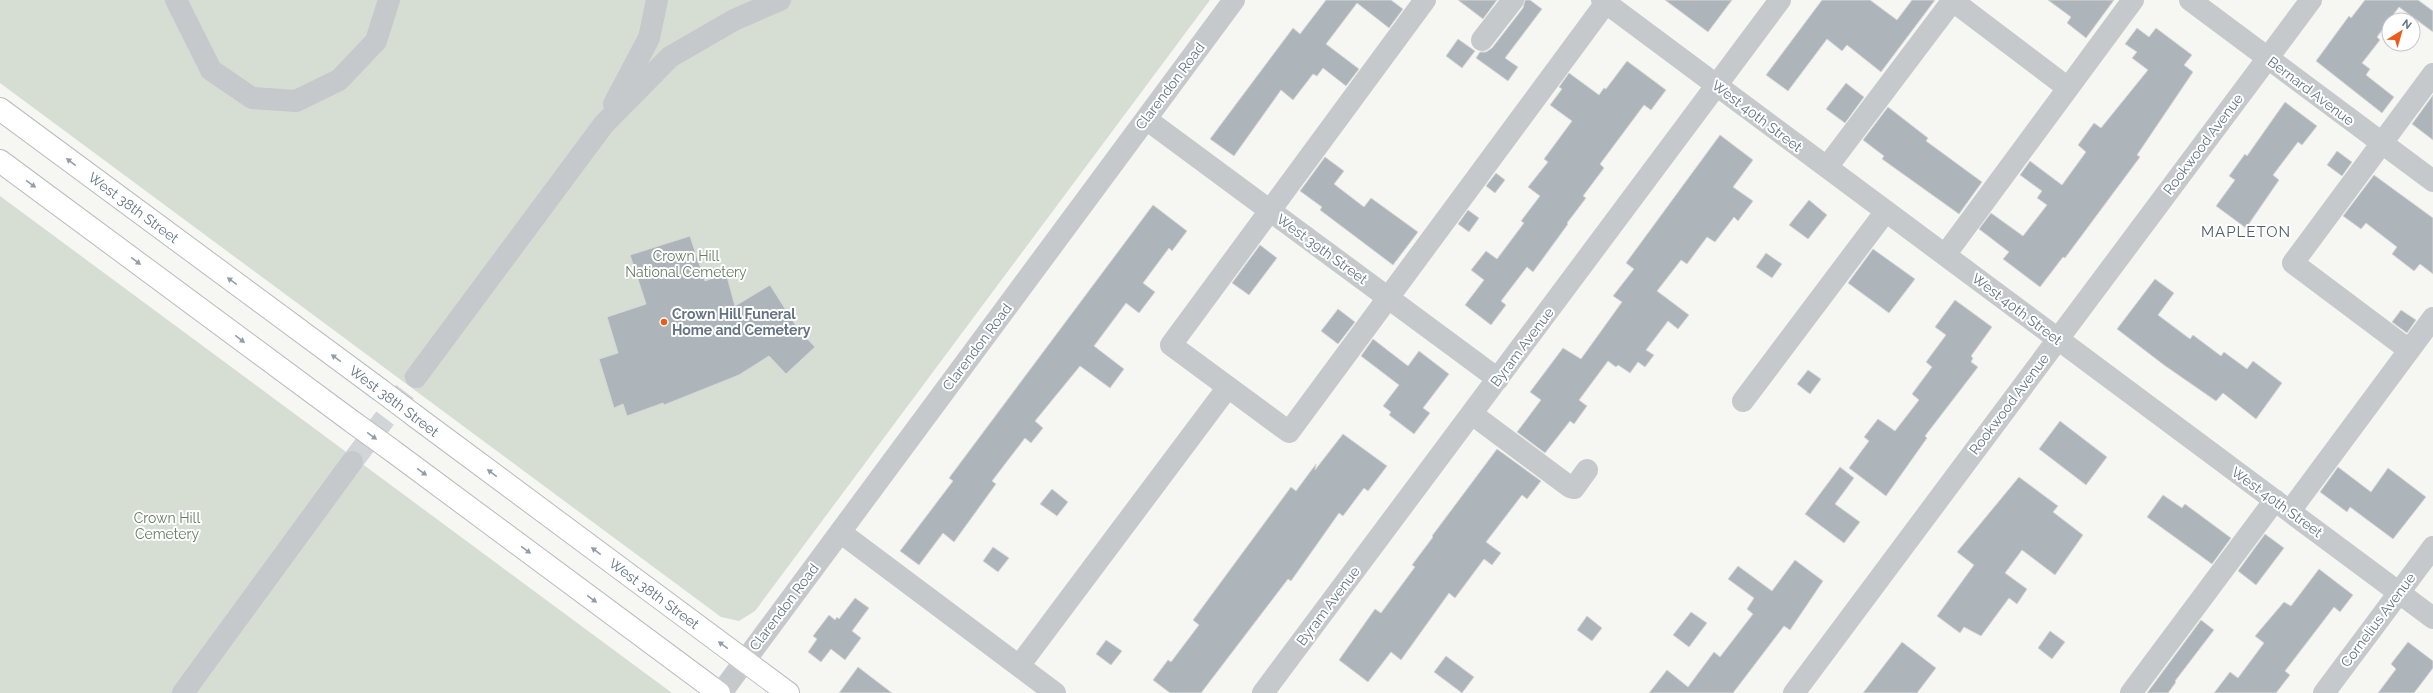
<svg xmlns="http://www.w3.org/2000/svg" width="2433" height="693" font-family="Raleway,sans-serif">
<style>
.green{fill:#d6ded3}
.building{fill:#adb5bb;stroke:#d7d7d5}
.lines{fill:none;stroke-linecap:round;stroke-linejoin:round}
.minor-tunnel{stroke:#d1d5d7;stroke-width:22;stroke-dasharray:22 11;stroke-linecap:butt}
.major-casing{stroke:#b8bcc0;stroke-width:24}
.minor{stroke:#c5c9cc;stroke-width:22}
.major{stroke:#fff;stroke-width:22}
.major-bridge-casing{stroke:#b8bcc0;stroke-width:24;stroke-linecap:butt}
.major-bridge{stroke:#fff;stroke-width:22}
.oneway{fill:#929daa}
.poi-dot{fill:#ed5c1b;stroke:#fff;stroke-width:1.5}
.labels{text-anchor:middle;dominant-baseline:central;stroke-width:4;stroke-linejoin:round;paint-order:stroke}
.street-label{font-size:14px;fill:#637385;stroke:#fff}
.park-label{font-size:14px;fill:#667c62;stroke:#fff}
.poi-label{font-size:14px;font-weight:bold;fill:#637385;stroke:#fff;text-anchor:start}
.neighbourhood-label{font-size:15px;letter-spacing:1px;fill:#525d6a;stroke:#fff}
</style>
<rect width="100%" height="100%" fill="#f6f6f2"/>
<path class="green" d="M0,0H1210L755,611L739,621L721,617L0,83Z
M0,196L672,693H0Z"/>
<path class="building" d="M1326,0H1391L1403,9L1389,28L1357,3L1326,44L1359,69L1346,86L1323,68L1317,76L1313,74L1293,100L1281,90L1234,156L1210,139L1293,28L1300,34Z
M1458,0H1497L1483,19Z
M1525,0H1530L1542,9L1505,58L1518,67L1508,81L1476,58L1480,52H1486L1492,48L1523,8Z
M1665,0H1732L1708,32Z
M1822,0H1870L1897,20L1912,0H1935L1881,72L1847,45L1842,51L1827,39L1788,91L1766,75Z
M2048,0H2114L2086,38L2067,23L2071,17Z
M2365,0H2418L2433,11V32L2399,7L2377,37L2380,40L2362,63L2370,69L2366,75L2394,97L2382,113L2316,61L2349,16L2351,18Z
M2137,28L2149,37L2156,28L2192,55L2184,65L2193,72L2137,155L2140,157L2065,258L2063,257L2040,287L2003,259L2009,252L1979,229L1991,213L2023,236L2047,205L2037,198L2042,191L2020,175L2030,161L2062,185L2086,152L2078,145L2094,123L2101,128L2148,70L2132,58L2137,52L2125,44Z
M1458,39L1475,51L1462,68L1446,56Z
M1627,61L1666,90L1651,110L1644,105L1600,164L1604,168L1583,196L1586,198L1567,223L1568,224L1533,272L1527,267L1501,301L1506,305L1491,325L1465,305L1484,280L1471,270L1486,251L1497,259L1524,223L1521,221L1540,196L1528,187L1548,162L1544,159L1572,121L1550,105L1562,89L1559,87L1569,73L1599,95L1604,88L1606,89Z
M1846,83L1864,97L1845,123L1826,109Z
M2433,95V140L2412,124Z
M2285,102L2317,126L2302,145L2298,142L2273,175L2279,180L2246,228L2216,206L2235,180L2229,176L2245,154L2247,156Z
M1888,107L1928,138L1926,141L1982,182L1959,214L1882,159L1884,156L1863,140Z
M1720,135L1753,160L1733,187L1753,201L1738,221L1734,217L1715,242L1707,237L1687,264L1681,260L1657,291L1689,315L1678,329L1668,321L1646,350L1654,355L1645,367L1638,362L1630,373L1618,365L1616,367L1608,361L1579,400L1587,406L1574,424L1570,421L1545,453L1517,432L1541,400L1530,392L1563,348L1581,359L1622,302L1613,296L1634,269L1626,263Z
M2337,151L2352,162L2342,176L2327,165Z
M1325,157L1344,171L1334,184L1364,207L1371,198L1418,232L1393,265L1320,210L1322,207L1300,191Z
M1496,173L1505,180L1495,193L1486,186Z
M2374,175L2433,218V274L2420,264L2414,271L2392,254L2397,247L2366,223L2361,229L2343,216Z
M1809,200L1827,215L1808,239L1789,225Z
M1153,205L1187,231L1172,251L1169,248L1143,283L1155,292L1139,313L1126,303L1094,346L1124,369L1110,388L1080,366L1035,421L1043,428L1031,443L1025,438L992,481L996,484L954,542L943,533L919,565L900,551L953,481L949,478Z
M1468,210L1479,218L1469,232L1458,224Z
M690,236L705,281L726,273L735,306L770,285L798,329L815,347L786,374L769,356L739,375L664,405L663,403L627,416L623,404L614,408L599,359L618,353L607,317L646,304L630,255Z
M1260,245L1277,258L1249,295L1232,283Z
M1873,249L1915,279L1889,313L1848,283Z
M1766,253L1782,264L1772,278L1756,267Z
M2155,279L2174,293L2158,315L2190,339L2193,335L2221,356L2224,352L2247,369L2253,361L2282,383L2256,419L2223,393L2216,401L2164,365L2117,329Z
M1955,300L1992,327L1971,356L1973,358L1971,362L1978,367L1925,436L1927,438L1886,496L1849,468L1869,441L1864,437L1878,419L1895,431L1919,400L1912,394L1932,367L1926,362L1946,335L1935,327Z
M1338,309L1355,322L1338,344L1321,331Z
M2401,310L2416,320L2407,333L2392,322Z
M1373,339L1408,366L1419,351L1449,374L1423,408L1430,413L1414,434L1389,415L1391,412L1383,406L1399,385L1361,356Z
M1808,370L1821,379L1810,394L1797,384Z
M2060,421L2107,457L2086,485L2039,449Z
M1343,434L1387,466L1368,491L1364,488L1343,516L1339,513L1291,581L1288,579L1201,693H1170L1153,680L1168,660L1171,662L1199,625L1193,620L1291,487L1296,491L1316,464L1315,470Z
M1497,449L1541,481L1527,499L1522,495L1486,542L1501,553L1492,565L1484,559L1455,598L1449,593L1401,660L1391,652L1368,682L1339,660L1375,609L1381,613L1415,567L1412,565L1433,537L1432,536Z
M1840,467L1854,478L1835,504L1860,522L1844,543L1805,514Z
M2338,467L2371,492L2388,468L2426,497L2393,539L2350,507L2347,512L2320,492Z
M2019,477L2058,506L2053,512L2083,535L2055,575L2022,550L2005,573L2027,589L2017,604L2009,598L1981,636L1964,627L1960,633L1937,616L1974,565L1957,552Z
M1052,489L1068,502L1057,516L1040,504Z
M2163,495L2182,508L2185,504L2231,538L2212,564L2147,517Z
M2265,534L2284,548L2256,585L2238,571Z
M993,547L1009,558L998,572L983,561Z
M1795,560L1823,581L1790,630L1784,626L1733,693H1649L1667,670L1688,687L1714,652L1720,657L1753,614L1747,609L1754,598L1728,579L1738,566L1772,591Z
M2319,569L2353,595L2340,612L2334,607L2285,671L2290,675L2276,693H2214L2230,672L2238,678L2264,643L2255,636L2284,602L2291,606Z
M855,598L869,608L852,631L861,638L845,660L831,649L821,662L808,652L817,639L813,636L829,615L835,620L837,617L839,619Z
M1691,612L1707,623L1689,647L1673,635Z
M1587,616L1602,628L1592,641L1577,630Z
M2201,620L2214,630L2175,681L2176,682L2168,693H2147Z
M2050,631L2065,642L2052,659L2038,648Z
M1106,640L1122,651L1111,665L1096,654Z
M1902,642L1936,668L1917,693H1863Z
M2408,642L2433,661V668L2414,693H2378L2396,669L2391,664Z
M1446,656L1474,677L1462,693L1434,672Z
M858,667L892,693H839Z"/>
<g class="lines">
<path class="minor-tunnel" d="M352,462L416,377"/>
<g class="major-casing">
<g id="major">
<path id="s1" d="M0,109L379,389"/>
<path d="M0,161L354,423"/>
<path id="s2" d="M415,416L788,693"/>
<path d="M390,449L719,693"/>
</g>
</g>
<path class="minor" d="M176,0L211,70L252,98L296,101L339,80L376,41L389,0
M1425,0L1171,345L1289,432L1608,0
M1602,0L2433,618
M2190,0L2433,181
M1953,1L2068,88
M1482,40L1513,0
M614,104L649,38L657,0
M1146,119L1498,379
M1827,167L1953,0
M1945,255L2133,0
M2409,350L2293,263L2433,74
M416,377L604,124L670,57L734,20L780,0
M1743,401L1886,211
M1472,414L1570,487L1574,488L1587,470
M2290,511L2433,318
M840,532L1055,693
M1019,666L1228,387
M183,693L352,462
M721,693L1234,0
M1263,693L1780,0
M1794,693L2311,0
M2131,693L2275,500
M2324,693L2433,547"/>
<use href="#major" class="major"/>
<g class="major-bridge-casing">
<path id="major-bridge" d="M379,389L415,416
M354,423L390,449"/>
</g>
<use href="#major-bridge" class="major-bridge"/>
</g>
<defs><path id="oneway-solid" d="M-6-.8H1V-3.2L6.5 0L1 3.2V.8H-6Z"/></defs>
<g class="oneway">
<use href="#oneway-solid" transform="translate(71 162) rotate(-143)"/>
<use href="#oneway-solid" transform="translate(31 184) rotate(36)"/>
<use href="#oneway-solid" transform="translate(136 261) rotate(37)"/>
<use href="#oneway-solid" transform="translate(232 281) rotate(-144)"/>
<use href="#oneway-solid" transform="translate(240 339) rotate(37)"/>
<use href="#oneway-solid" transform="translate(336 358) rotate(-144)"/>
<use href="#oneway-solid" transform="translate(372 436) rotate(36)"/>
<use href="#oneway-solid" transform="translate(422 472) rotate(36)"/>
<use href="#oneway-solid" transform="translate(492 473) rotate(-143)"/>
<use href="#oneway-solid" transform="translate(526 550) rotate(36)"/>
<use href="#oneway-solid" transform="translate(596 551) rotate(-143)"/>
<use href="#oneway-solid" transform="translate(592 599) rotate(36)"/>
<use href="#oneway-solid" transform="translate(723 645) rotate(-144)"/>
</g>
<circle class="poi-dot" cx="664" cy="322" r="4"/>
<g class="labels">
<g class="street-label">
<text transform="translate(1170 86) rotate(-53)">Clarendon Road</text>
<text transform="translate(2311 91) rotate(37)">Bernard Avenue</text>
<text transform="translate(1757 116) rotate(37)">West 40th Street</text>
<text transform="translate(2203 144) rotate(-53)">Rookwood Avenue</text>
<text stroke="none"><textPath href="#s1" startOffset="166">West 38th Street</textPath></text>
<text transform="translate(1322 249) rotate(36)">West 39th Street</text>
<text transform="translate(2017 309) rotate(37)">West 40th Street</text>
<text transform="translate(977 347) rotate(-53)">Clarendon Road</text>
<text transform="translate(1522 347) rotate(-53)">Byram Avenue</text>
<text transform="translate(394 401) rotate(37)">West 38th Street</text>
<text transform="translate(2009 404) rotate(-53)">Rookwood Avenue</text>
<text transform="translate(2277 502) rotate(36)">West 40th Street</text>
<text stroke="none"><textPath href="#s2" startOffset="298">West 38th Street</textPath></text>
<text transform="translate(1328 606) rotate(-53)">Byram Avenue</text>
<text transform="translate(784 607) rotate(-53)">Clarendon Road</text>
<text transform="translate(2378 620) rotate(-53)">Cornelius Avenue</text>
</g>
<g class="park-label">
<text x="686" y="256">Crown Hill<tspan x="686" dy="16">National Cemetery</tspan></text>
<text x="167" y="518">Crown Hill<tspan x="167" dy="16">Cemetery</tspan></text>
</g>
<g class="poi-label">
<text x="672" y="314">Crown Hill Funeral<tspan x="672" dy="16">Home and Cemetery</tspan></text>
</g>
<g class="neighbourhood-label">
<text x="2246" y="232">MAPLETON</text>
</g>
</g>
<g transform="translate(2401 32) rotate(37)"><circle r="19" fill="#ffffff" stroke="#c1c7ce"/>
<path d="M0-3L7 15L0 10L-7 15Z" fill="#ed5c1b"/>
<text y="-6" font-size="11" font-weight="bold" text-anchor="middle" fill="#637385">N</text>
</g>
</svg>
